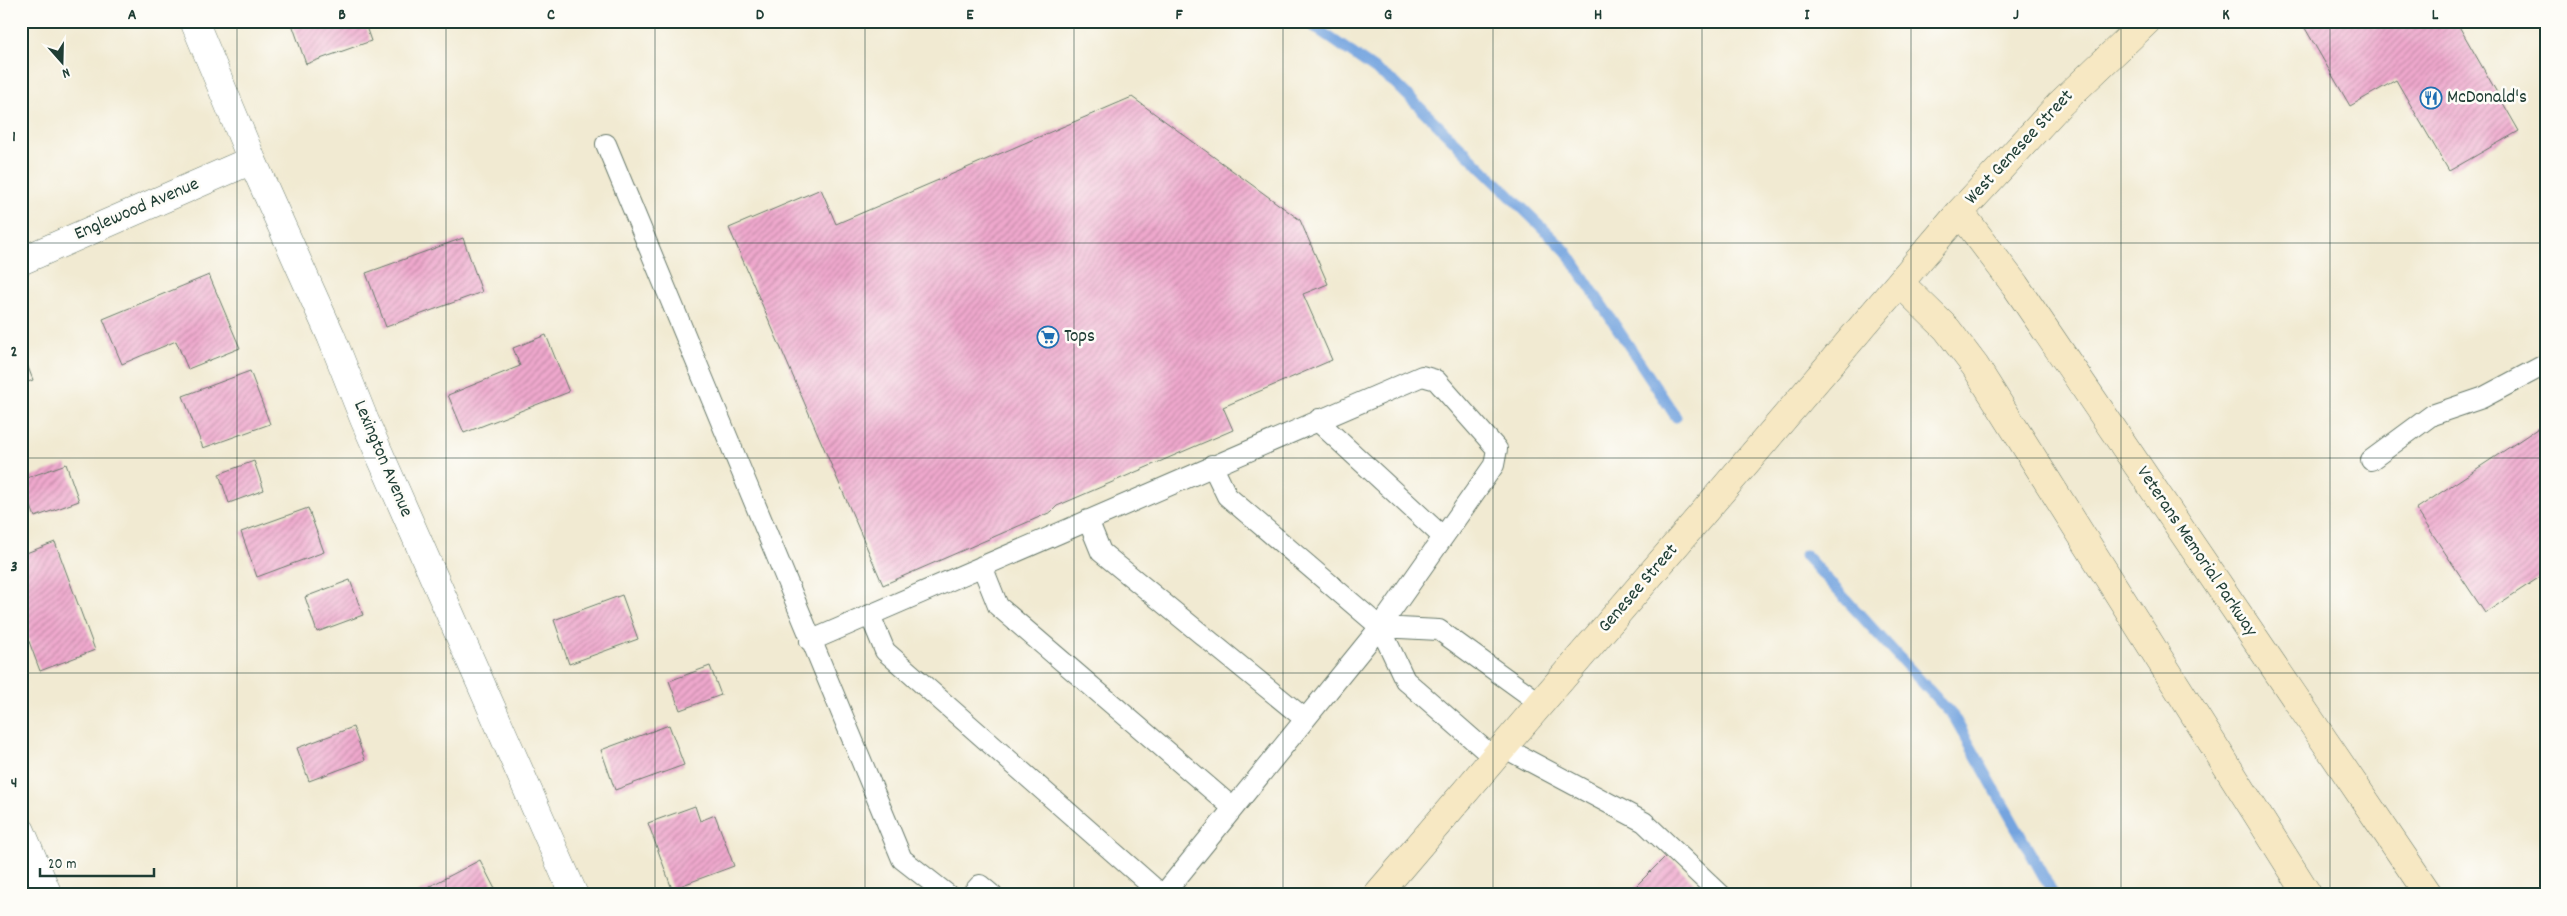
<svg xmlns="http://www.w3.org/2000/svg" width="2567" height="916" font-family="Dekko,sans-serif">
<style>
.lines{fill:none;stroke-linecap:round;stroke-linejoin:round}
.stream{stroke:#75a4df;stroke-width:11}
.building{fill:url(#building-hatch)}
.lane-casing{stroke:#687a6b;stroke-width:22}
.street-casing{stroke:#687a6b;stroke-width:29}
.secondary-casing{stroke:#687a6b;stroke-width:29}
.lane{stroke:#fff;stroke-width:20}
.street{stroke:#fff;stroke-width:28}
.secondary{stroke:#f7e8c3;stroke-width:28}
.grid{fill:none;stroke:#1f3d34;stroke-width:1;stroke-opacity:0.55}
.labels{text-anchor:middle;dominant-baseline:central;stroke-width:5;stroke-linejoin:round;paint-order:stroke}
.poi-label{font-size:19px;fill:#1f3d34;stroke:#fdfcf7;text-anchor:start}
.street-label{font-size:19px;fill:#1f3d34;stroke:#fdfcf7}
.neatline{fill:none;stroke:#1f3d34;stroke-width:2}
.grid-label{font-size:16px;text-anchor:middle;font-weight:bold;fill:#1f3d34}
</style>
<defs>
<pattern id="building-hatch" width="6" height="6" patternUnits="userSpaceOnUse" patternTransform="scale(1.25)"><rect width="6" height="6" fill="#efa8cd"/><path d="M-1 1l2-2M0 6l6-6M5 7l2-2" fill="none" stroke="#c18aa7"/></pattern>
</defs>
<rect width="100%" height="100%" fill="#fdfcf7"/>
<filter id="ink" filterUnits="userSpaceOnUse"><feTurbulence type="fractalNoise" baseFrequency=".02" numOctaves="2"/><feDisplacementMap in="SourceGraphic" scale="10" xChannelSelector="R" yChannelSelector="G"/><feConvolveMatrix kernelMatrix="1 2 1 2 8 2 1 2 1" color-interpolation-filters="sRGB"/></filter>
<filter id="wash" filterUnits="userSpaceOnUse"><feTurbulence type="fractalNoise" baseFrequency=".0096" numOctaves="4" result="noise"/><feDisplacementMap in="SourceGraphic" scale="20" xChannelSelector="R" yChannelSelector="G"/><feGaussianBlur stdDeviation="1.12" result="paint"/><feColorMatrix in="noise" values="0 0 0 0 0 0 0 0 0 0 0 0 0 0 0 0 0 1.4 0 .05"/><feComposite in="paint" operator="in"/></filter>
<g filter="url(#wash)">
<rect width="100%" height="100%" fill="#f1ead2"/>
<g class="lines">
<path class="stream" d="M1306,21L1395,83L1566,251L1676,417
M1805,555L1954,717L2054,895"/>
</g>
<g id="blocks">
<path class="building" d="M291,21H364L371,41L306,64Z
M2306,21H2370L2373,28L2385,21H2456L2519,131L2449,171L2396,80L2350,106L2302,23Z
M1132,97L1300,220L1328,284L1303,294L1332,360L1223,407L1233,430L1057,506L1051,512L883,585L729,228L821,189L836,224Z
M463,238L482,292L386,327L366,273Z
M209,275L240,348L188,369L176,341L122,364L103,319Z
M546,335L569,392L464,433L448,395L520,366L513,348Z
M21,349L33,380L21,385Z
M250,371L270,424L203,448L183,396Z
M2546,423V573L2485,613L2416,509Z
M254,461L264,490L229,503L219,474Z
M66,464L79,501L35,517L21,480Z
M308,508L324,552L257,577L241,532Z
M55,542L95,650L40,671L21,620V555Z
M350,580L363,615L317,632L305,597Z
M622,595L638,639L569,664L554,620Z
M710,666L721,695L680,710L669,681Z
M669,725L684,765L615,790L601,750Z
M353,727L365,760L309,781L297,748Z
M695,806L700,821L715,815L734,866L672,889L648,823Z
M1667,855L1701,890L1696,895H1627Z
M480,860L498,895H413Z"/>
</g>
</g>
<g filter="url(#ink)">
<use href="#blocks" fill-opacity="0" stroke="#687a6b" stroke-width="1"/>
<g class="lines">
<g class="lane-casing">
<path id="lane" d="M606,144L902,859L948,895
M1319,419L1322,425L1443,537
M2371,460L2432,415L2482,398L2546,364
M1212,465L1227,496L1380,627L1405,680L1494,758
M1088,520L1101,552L1305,719
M982,566L998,606L1233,808
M870,615L885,651L1162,895
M1380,627L1439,630L1540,703
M810,641L1422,376L1436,380L1497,449L1494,465L1380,627L1163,895
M1503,747L1644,822L1721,895
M971,895L980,885L992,895"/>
</g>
<g class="street-casing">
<path id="street" d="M194,21L252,160L331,336L364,419L574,895
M21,261L252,160
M21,831L48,895"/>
</g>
<g class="secondary-casing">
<path id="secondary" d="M1960,212L2015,285L2429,895
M1900,283L1947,329L1975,366L2308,895
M1377,895L1960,212L2059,105L2147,21"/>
</g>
<use href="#lane" class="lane"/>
<use href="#street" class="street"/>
<use href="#secondary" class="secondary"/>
</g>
</g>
<path class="grid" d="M237,21V895M446,21V895M655,21V895M865,21V895M1074,21V895M1283,21V895M1493,21V895M1702,21V895M1911,21V895M2121,21V895M2330,21V895M21,243H2546M21,458H2546M21,673H2546"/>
<defs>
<g id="restaurant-ring" transform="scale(1.125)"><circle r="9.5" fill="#fdfcf7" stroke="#1f6fb2" stroke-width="1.5"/><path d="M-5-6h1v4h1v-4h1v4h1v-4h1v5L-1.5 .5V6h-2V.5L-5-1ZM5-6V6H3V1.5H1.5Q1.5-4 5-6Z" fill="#1f6fb2"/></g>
<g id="supermarket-ring" transform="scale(1.125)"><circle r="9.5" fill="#fdfcf7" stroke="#1f6fb2" stroke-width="1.5"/><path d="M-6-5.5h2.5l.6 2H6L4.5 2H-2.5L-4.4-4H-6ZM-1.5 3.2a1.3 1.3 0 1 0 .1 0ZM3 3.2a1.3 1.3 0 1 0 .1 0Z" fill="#1f6fb2"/></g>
</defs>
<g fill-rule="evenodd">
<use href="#restaurant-ring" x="2431" y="98"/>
<use href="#supermarket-ring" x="1048" y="337"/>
</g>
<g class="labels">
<g class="poi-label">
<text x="2447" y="98">McDonald's</text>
<text x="1064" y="337">Tops</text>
</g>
<g class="street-label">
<text transform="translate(2020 148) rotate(-47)">West Genesee Street</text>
<text transform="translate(137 210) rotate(-23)">Englewood Avenue</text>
<text transform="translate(382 459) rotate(67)">Lexington Avenue</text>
<text transform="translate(2196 552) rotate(56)">Veterans Memorial Parkway</text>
<text transform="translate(1639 589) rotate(-49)">Genesee Street</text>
</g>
</g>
<rect width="2567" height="916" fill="none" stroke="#fdfcf7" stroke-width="55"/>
<g transform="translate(62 62) rotate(160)" stroke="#fdfcf7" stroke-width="4" paint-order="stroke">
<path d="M0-4L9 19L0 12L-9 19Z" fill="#1f3d34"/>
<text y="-8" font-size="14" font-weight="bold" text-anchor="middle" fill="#1f3d34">N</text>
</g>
<path d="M40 868v8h114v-8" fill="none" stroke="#1f3d34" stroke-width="2.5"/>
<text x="48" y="868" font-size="15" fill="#1f3d34" stroke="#fdfcf7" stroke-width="4" paint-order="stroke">20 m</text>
<rect x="28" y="28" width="2512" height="860" class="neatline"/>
<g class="grid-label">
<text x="132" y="19">A</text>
<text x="342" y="19">B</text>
<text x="551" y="19">C</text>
<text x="760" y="19">D</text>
<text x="970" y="19">E</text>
<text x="1179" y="19">F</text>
<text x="1388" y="19">G</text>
<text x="1598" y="19">H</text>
<text x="1807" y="19">I</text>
<text x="2016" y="19">J</text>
<text x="2226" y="19">K</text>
<text x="2435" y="19">L</text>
<text x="14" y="141">1</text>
<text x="14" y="356">2</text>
<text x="14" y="571">3</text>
<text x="14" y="787">4</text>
</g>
</svg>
